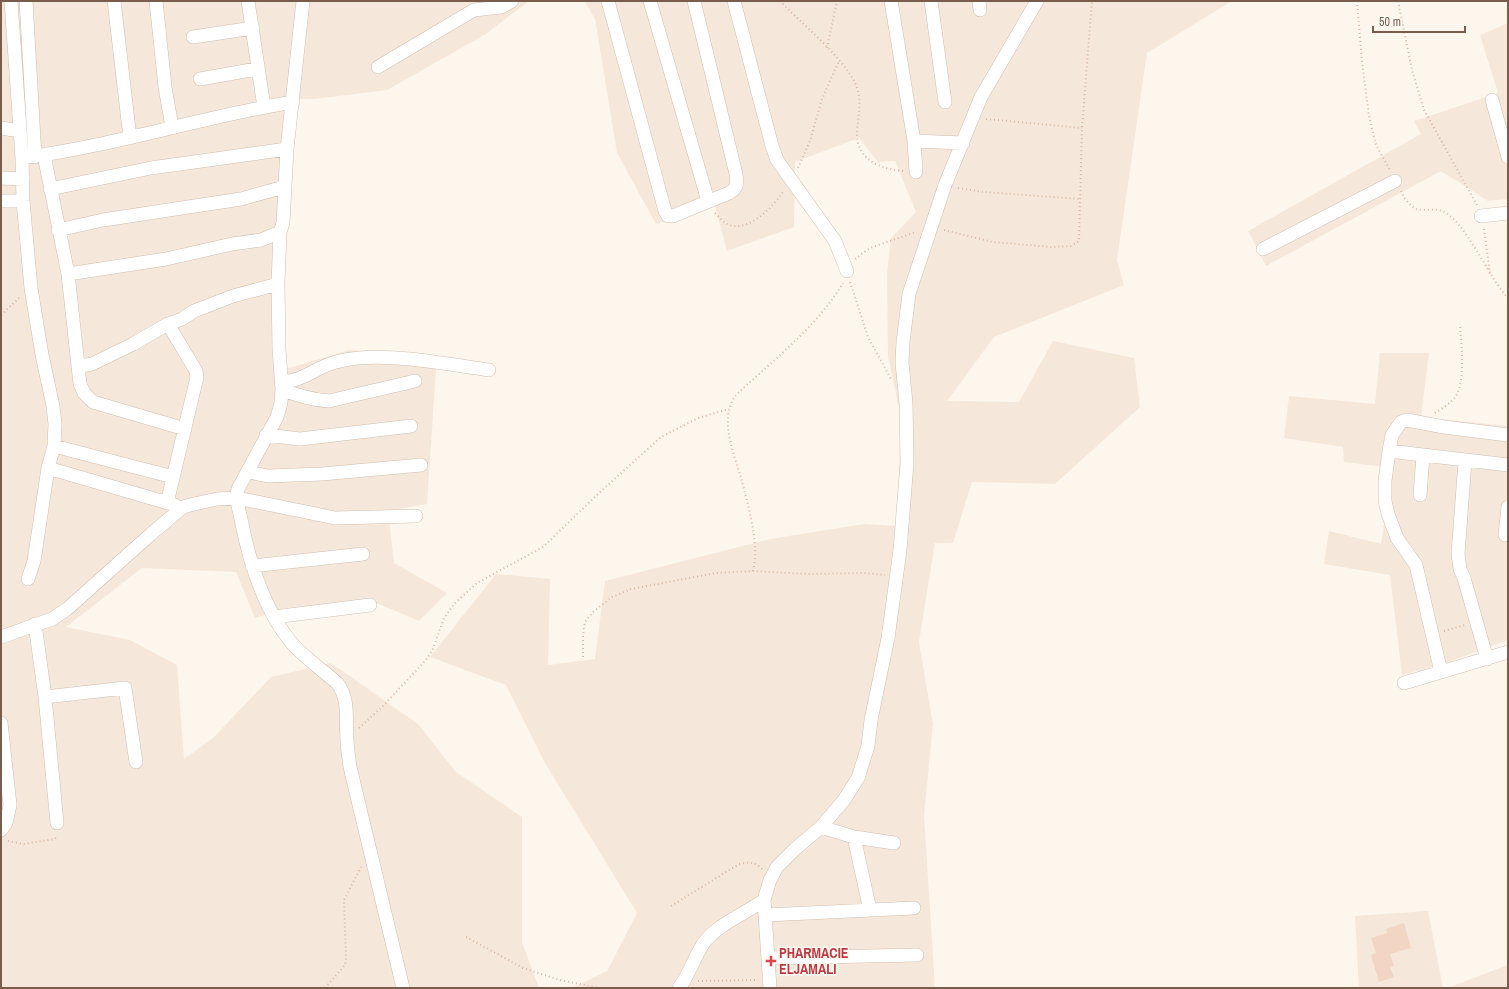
<svg xmlns="http://www.w3.org/2000/svg" width="1509" height="989" font-family="'Archivo Narrow',sans-serif">
<style>
.residential{fill:#f5e8da}
.building{fill:#f3d5c3}
.lines{fill:none;stroke-linecap:round;stroke-linejoin:round}
.minor-casing{stroke:#d1beb0;stroke-width:14}
.path{stroke:#d9b8a5;stroke-width:2;stroke-dasharray:1 3;stroke-linecap:butt}
.minor{stroke:#fff;stroke-width:13}
.health-dot{fill:#e0444e;stroke:#fffaf3;stroke-width:1.5}
.labels{text-anchor:middle;dominant-baseline:central;stroke-width:3;stroke-linejoin:round;paint-order:stroke}
.health-label{font-size:14px;font-weight:bold;fill:#be3a42;stroke:#fffaf3;text-anchor:start}
</style>
<rect width="100%" height="100%" fill="#fdf6ec"/>
<path class="residential" d="M1,1H529L486,34L387,90L314,99H296L281,317L286,369L349,350L437,355L427,504L388,511L394,563L447,593L419,621L374,602L284,608L255,618L236,572L142,568L66,627L130,640L177,665L184,759L213,738L271,677L331,663L418,724L456,772L522,817V942L539,988H1Z
M584,1H1232L1147,53L1117,260L1124,285L994,337L947,401L1019,402L1053,341L1134,358L1140,407L1055,484L972,482L953,543H935L919,642L933,724L924,815L935,988H572L607,971L637,913L545,763L506,685L430,657L496,574L550,579L548,665L595,659L605,581L770,539L864,524L897,526L901,418L888,356L887,274L891,238L916,212L895,161L878,162L859,138L795,162L794,227L727,251L715,206L656,224L617,153L595,19Z
M1508,23V199L1488,201L1441,171L1266,266L1248,231L1421,134L1414,121L1498,93L1480,35Z
M1380,353H1429L1421,417L1508,426V640L1443,664L1402,675L1390,575L1324,564L1329,531L1381,544L1393,468L1344,462L1343,447L1284,438L1289,396L1375,404Z
M1428,911L1443,988H1359L1355,916Z
M1508,965V988H1447Z"/>
<path class="building" d="M1404,923L1411,948L1390,954L1394,966L1390,967L1394,977L1379,982L1371,955L1376,953L1371,938L1387,933L1386,929Z"/>
<g class="lines">
<g class="minor-casing">
<path id="minor" d="M11,1L22,158L23,201L31,288L42,355L53,406L55,424L54,446L48,468L34,561L28,579
M26,1L35,157
M114,1L130,138
M156,1L165,87L172,127
M248,1L264,107
M303,1L287,149L283,223L280,232L278,284L279,349L282,389L281,403L277,417L238,489C235,499 239,509 241,519C249,561 263,607 290,641C303,657 323,670 338,684C350,701 345,719 347,739C347,748 349,758 350,767L403,988
M608,1L665,211L668,216H673L729,193C738,188 737,184 736,174L694,1
M650,1L708,201
M734,1L772,146L777,160L835,241L847,271
M891,1L914,141
M931,1L945,102
M979,1L980,10
M193,37L253,28
M378,67L474,10L501,7L512,1
M200,79L257,69
M1492,100L1508,157
M1,128L20,131
M44,155L68,274L80,384L84,393L93,402L185,429
M22,158C113,146 202,117 293,102
M916,172L914,141L963,143
M1,178L23,179
M50,189L151,168L287,149
M1,201H23
M1481,216L1508,213
M58,230L103,220L241,199L284,187
M1263,249L1395,181
M68,274L166,259L232,244L261,240L280,232
M80,366L92,364L133,344L168,324L182,319L194,311L233,296L278,284
M282,383C289,381 296,380 302,377C314,372 323,365 336,362C380,350 444,364 489,370
M282,389C298,396 312,400 329,401L415,381
M266,435L300,439L411,426
M54,446L173,477
M1389,451L1392,435L1401,422L1407,420L1444,427L1508,435
M1465,461L1458,554L1460,569L1464,578L1487,659
M48,468L175,505
M249,472L268,476L322,474L421,465
M1420,495L1423,455
M167,503L197,377L196,371L168,324
M1505,535L1508,507
M252,566L363,554
M274,617L370,605
M35,624L45,697L57,823
M1,637L52,619L67,609L151,534L183,507L194,504L217,499L237,498L335,518L416,516
M1441,672L1416,565L1397,538L1388,514L1385,501V481L1389,451L1508,465
M1404,683L1508,652
M45,697L125,688L136,762
M1,723L10,805L6,823L1,830
M821,827L854,837L894,843
M854,837L870,910
M766,915L914,908
M768,958L917,955
M679,988C689,975 694,958 703,944C717,924 745,914 764,900
M770,988L764,900L770,880L777,867L795,849L821,827L844,800L858,778L868,746L871,720L888,638L900,550L907,463L906,403L902,363L903,342L909,294L945,185L981,97L1037,1"/>
</g>
<path class="path" d="M780,1C804,26 835,50 853,79C863,96 859,112 857,130C855,160 880,169 904,171
M1357,1L1362,62L1369,116L1376,145L1390,170
M1398,1L1412,70L1424,110L1477,205
M827,48L837,1
M986,119L1082,128
M798,168L810,141L822,99L839,61
M958,188L984,192L1080,199
M1401,191L1405,199L1415,209C1424,211 1434,208 1442,211C1466,221 1488,277 1508,298
M715,213C720,218 723,222 729,225C750,232 775,205 784,190
M1484,229L1490,274
M944,230L993,242L1051,247L1071,246L1079,241L1082,128L1092,1
M855,259L870,248L916,232
M850,282L868,337L891,379
M1,315L19,298
M1435,413C1441,409 1448,405 1453,400C1467,384 1461,344 1460,324
M753,571C760,544 748,505 741,478C734,453 719,421 735,396C772,361 817,327 843,283
M1444,631L1465,625
M583,657V635L585,622L593,612L612,597L631,589L716,573L753,571L808,574L865,573L885,575
M359,728L383,706L426,660L433,649L444,618L455,603L477,583L543,547L598,494L661,437L698,418L729,409
M8,841L24,844L55,839L57,836
M671,906L739,864C748,862 754,861 762,869
M466,937L523,968L560,980L599,988
M698,981L757,980
M325,988L345,965L346,958L344,900L361,867"/>
<use href="#minor" class="minor"/>
</g>
<path class="health-dot" d="M769 955h4v4h4v4h-4v4h-4v-4h-4v-4h4z"/>
<g class="labels">
<g class="health-label">
<text x="779" y="953">PHARMACIE<tspan x="779" dy="16">ELJAMALI</tspan></text>
</g>
</g>
<rect width="1509" height="989" fill="none" stroke="#7a5c4d" stroke-width="4"/>
<path d="M1373 26v6h92v-6" fill="none" stroke="#7a5c4d" stroke-width="2"/>
<text x="1379" y="26" font-size="12" fill="#7a5c4d" stroke="#fffaf3" stroke-width="3" paint-order="stroke">50 m</text>
</svg>
